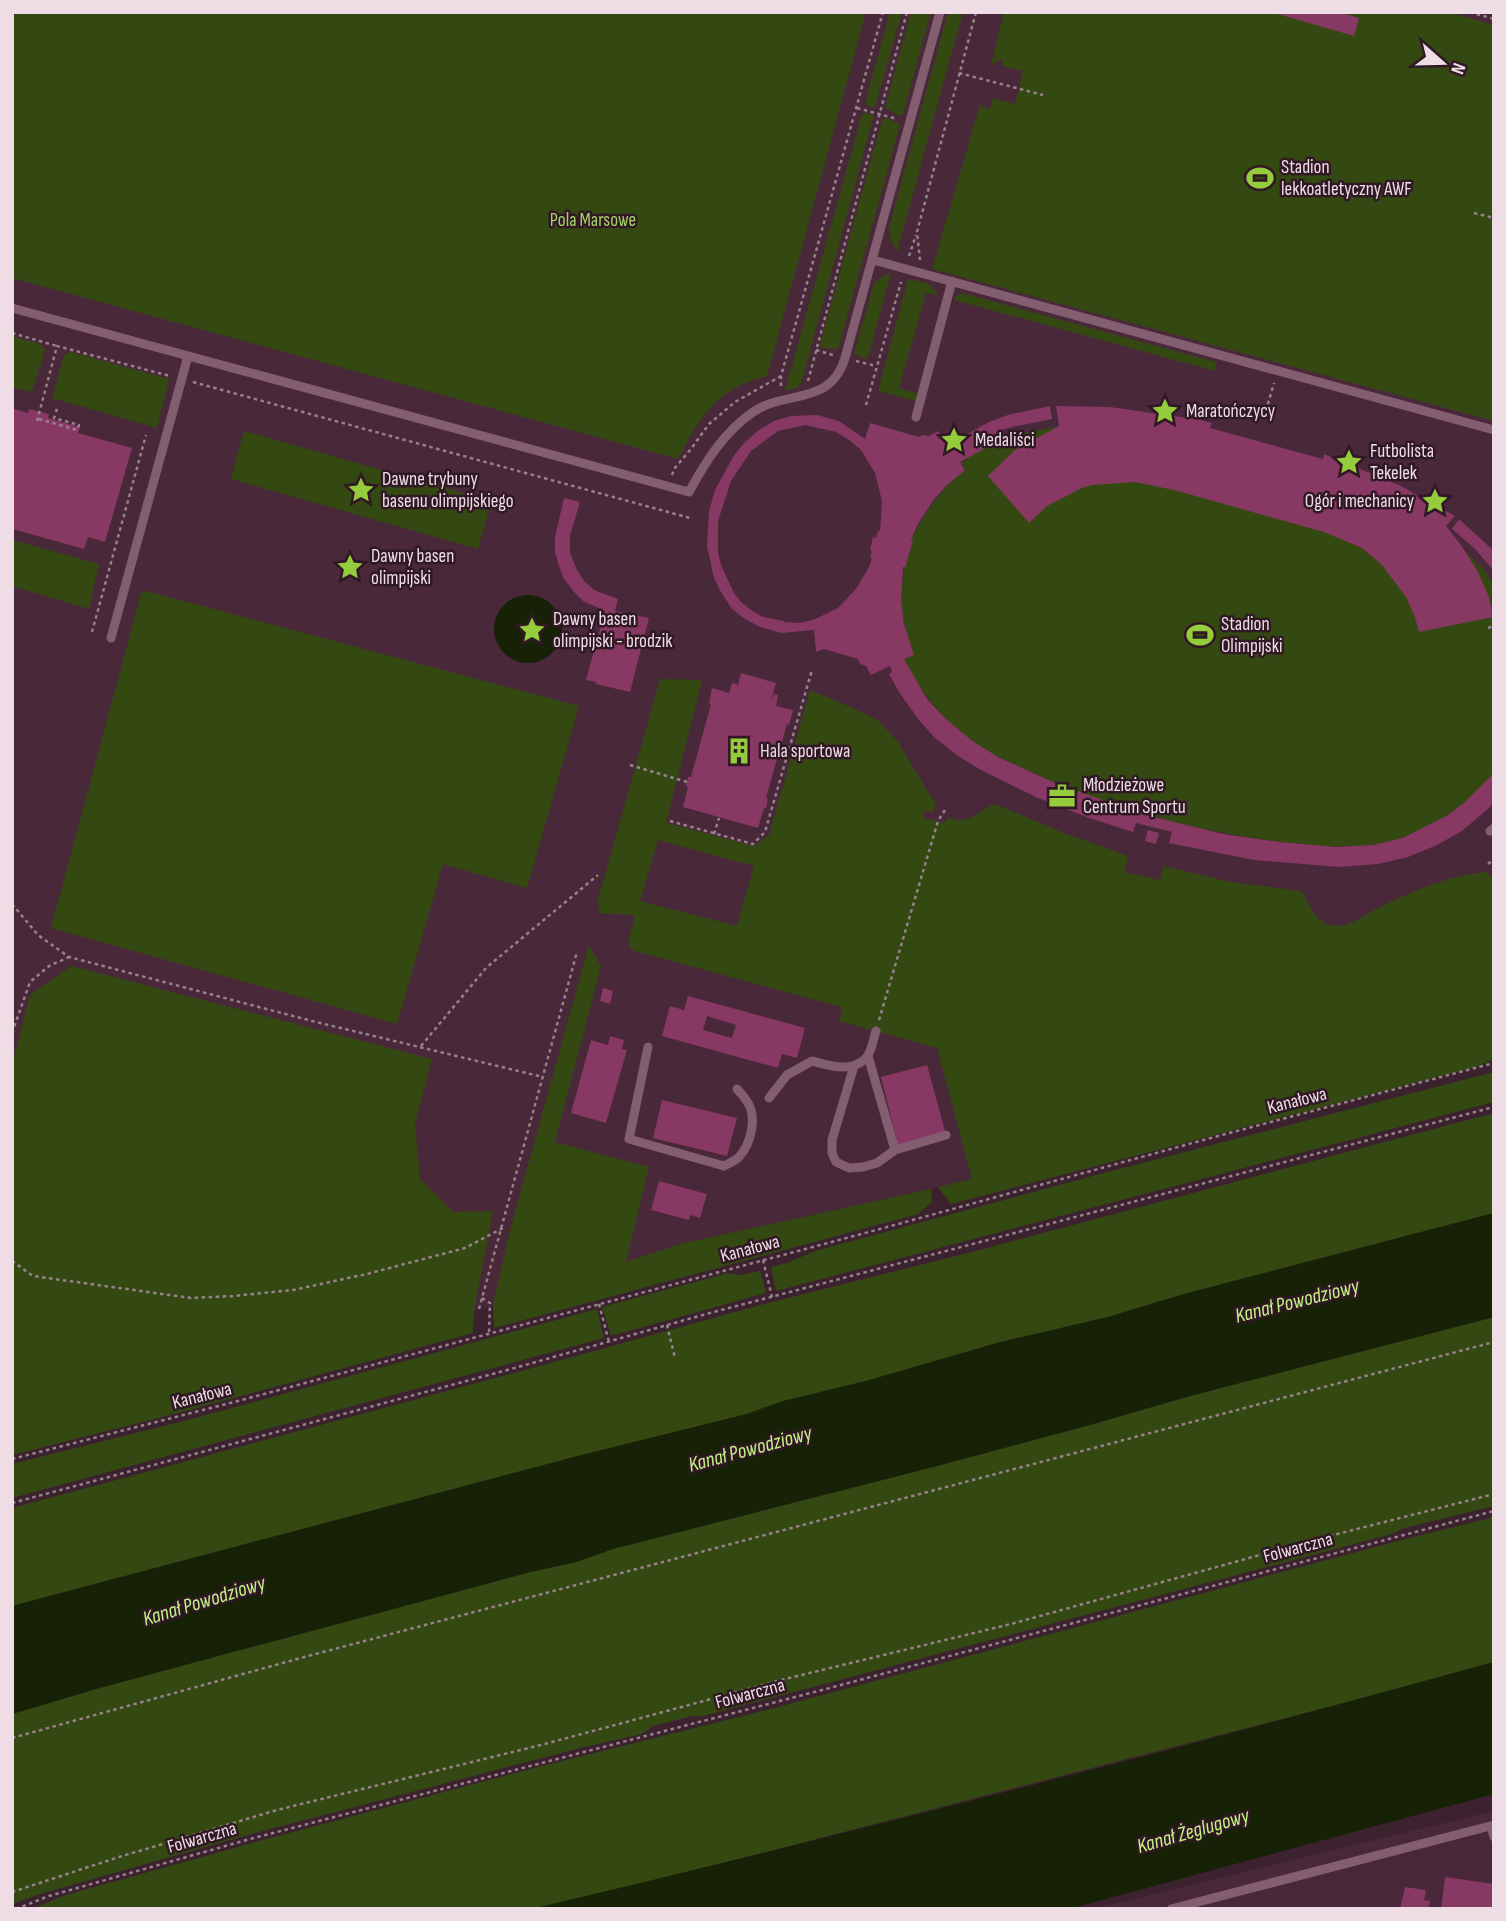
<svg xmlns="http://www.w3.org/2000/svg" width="1506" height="1921" font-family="'Sofia Sans Condensed',sans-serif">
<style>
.built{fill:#492839}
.green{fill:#344912;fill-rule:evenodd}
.water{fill:#162106}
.building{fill:#873863;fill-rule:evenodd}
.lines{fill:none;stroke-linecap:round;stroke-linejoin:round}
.path{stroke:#97818c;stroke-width:2.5;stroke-dasharray:3.5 3.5;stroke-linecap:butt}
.lane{stroke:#835e70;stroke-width:9}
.labels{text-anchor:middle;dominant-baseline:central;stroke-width:5;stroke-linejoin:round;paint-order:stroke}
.poi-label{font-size:19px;fill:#eedde5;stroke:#311825;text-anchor:start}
.park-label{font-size:19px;fill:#a4d363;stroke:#311825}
.street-label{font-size:19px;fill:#eedde5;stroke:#311825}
.water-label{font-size:21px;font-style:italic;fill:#c2f383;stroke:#311825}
</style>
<rect width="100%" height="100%" fill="#3c222f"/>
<path class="built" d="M12,12H1494V1041L1009,1172L684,1243L602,1273L474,1311L12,1433Z
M1494,1811V1909H1092Z"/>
<path class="green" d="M12,12H866L767,376C758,379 749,381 741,385C709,400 693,430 678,459L12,278Z
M890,12H902L875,108L867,105L865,103Z
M911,12H931L903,114L900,116L885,108Z
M948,12H963L897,252L890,238L889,228Z
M1004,12H1448L1494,25V421L932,269L980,105L990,109L993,98L1015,104L1023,71L1002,66L1003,58L991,65Z
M866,113L874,115L801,384L797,388L785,391L862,114Z
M886,118L898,123L900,125L838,349L822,348L820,345L882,120Z
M891,274L868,357L865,359L854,354L874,283L883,276Z
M908,279C921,282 933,282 937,295L926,293L899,388L918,394L916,401L878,391Z
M962,293L1216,362L1215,371L954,300L957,295Z
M12,336L40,344L45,350L32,392L12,387Z
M71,352L169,379L157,428L52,398L64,355Z
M1069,425L1456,542L1485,571L1494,585V770C1472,807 1413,841 1370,845C1332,849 1292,844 1254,838C1178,826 1102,805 1031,772C1011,763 989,754 971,740C942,719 920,691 904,659L908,638L903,617L901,599L904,567L906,565L913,541L911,540C925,512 941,489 965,469L961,463C993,438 1030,430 1069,425Z
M244,431L491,501L478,549L231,479Z
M12,540L99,564L89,609L12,586Z
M142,590L579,706L527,888L443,864L397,1024L51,928Z
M660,679L702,680L666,823L754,846L769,835L810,690L855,709L879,721L898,742L936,805L933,812L924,810L923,818L944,823L948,818C972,825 975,812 995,804L1066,834L1128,856L1124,872L1159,880L1164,866L1230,882L1301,891C1309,900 1312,916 1323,922C1326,924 1335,926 1339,926C1353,925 1366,914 1378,908C1413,891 1449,875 1487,872L1494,882V1059L1479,1066L951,1204L938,1187L972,1179L937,1048L839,1021L842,1007L631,950L628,942L635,915L599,913L598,900ZM658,840L754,866L737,926L640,901Z
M589,945L601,966L555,1142L649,1167L626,1262L684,1243L931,1189L932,1202L918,1214L494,1328L493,1305L510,1230Z
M71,966L432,1059L415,1124L420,1179L453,1212L493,1211L474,1311L473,1333L182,1412L12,1455V1065L30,995Z
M1494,1072V1102L776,1291L771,1267L787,1263L815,1251L1100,1174Z
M1494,1113V1213L1184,1294L1108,1317L997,1343L866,1381L783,1401L747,1414L578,1456L12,1606V1508L540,1366L768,1303L968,1253Z
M760,1271L766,1293L611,1336L602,1307L728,1273L741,1275Z
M597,1309L604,1338L12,1498V1464L180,1422Z
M1494,1317V1506L1404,1528L1392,1534L703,1716H692L653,1726L642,1734L584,1747L255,1833L40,1894L12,1904V1714L96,1689L530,1572L576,1562L613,1549L937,1466L1090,1425L1190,1396Z
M1494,1517V1662L1352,1701L544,1909H31L66,1895L263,1840L542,1766L755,1713L1398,1541Z"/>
<path class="water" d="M494 629a34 34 0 1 1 68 0a34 34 0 1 1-68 0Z
M1494,1213V1317L1190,1396L1090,1425L937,1466L613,1549L576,1562L530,1572L96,1689L12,1714V1606L578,1456L747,1414L783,1401L866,1381L997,1343L1108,1317L1184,1294Z
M1494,1662V1794L1069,1909H531C853,1833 1174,1750 1494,1662Z"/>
<path class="building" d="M1271,12H1338L1359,18L1354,36Z
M1050,406L1052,419L1012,427L996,432L999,441L960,462L965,470L946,486L933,501L918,524L911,540L913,541L906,565V567H903V571L901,599L904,624L914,655L904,659L927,699L945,718L971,740L998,757L1053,782L1138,813L1223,834L1280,842L1336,847L1373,845L1403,838L1448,815L1465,802L1490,777L1494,770V802L1488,809L1462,831L1437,845L1408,857L1378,864L1339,867L1254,860L1169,843L1172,832L1136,823L1133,832L1089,818L1038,798L981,770L958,756L935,738L919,720L899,692L889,674L892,672L890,666L871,675L866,666L860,664L858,659L824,649L816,652L814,630L781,633L760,627L745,619L732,609L721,592L714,578L707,546L709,511L715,490L733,457L743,444L759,430L774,421L791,416L817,415L839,421L865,439L870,423L919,437L923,435L929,436L938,431L950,448L955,445L953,442L989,422L1008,415ZM805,425L836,432L849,440L861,450L875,473L882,501L880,531H878L876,538L873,537L870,550L872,551L870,558L872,559L867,571L855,590L838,608L813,620L799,623L784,622V621L763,617L751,610L741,602L734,593L721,565L718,553V521L731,481L751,451L778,431Z
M1056,406L1110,407L1201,420L1212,423L1210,428L1323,459L1324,454L1399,485L1455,516L1446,526L1461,545L1478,572L1489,597L1493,617L1419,632L1415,617L1406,597L1382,565L1362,548L1324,532L1174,490L1135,482L1092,485L1082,488L1047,506L1029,523L988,476L1015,450L1059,426Z
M12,408L28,413L29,409L49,414L48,418L80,427L78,433L132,448L105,542L88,537L84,549L12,529Z
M564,498L580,502L570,536V553L577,570L584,581L594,590L618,599L615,611L649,618L630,692L596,684V682L586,680L605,611L583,601L575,593L564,579L559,566L555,552V537Z
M1459,519L1494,551V571L1475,549L1452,529Z
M741,673L776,683L772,698H773L774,694L778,695L776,706L793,710L789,725L787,724L766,798L768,799L766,808H764L758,828L683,807L688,787L686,786L688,777H691L711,704L709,703L712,688L729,693L732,683L737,684V688Z
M1148,830L1159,833L1156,844L1145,841Z
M603,988L613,991L610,1004L600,1001Z
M688,996L805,1028L797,1058L782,1054L778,1068L662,1036L670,1006L684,1010ZM707,1016L736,1025L732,1038L703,1030Z
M610,1036L624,1040L622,1049L627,1050L606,1123L571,1113L591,1040L608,1045Z
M927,1065L945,1131L898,1145L881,1077Z
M662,1100L737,1118L727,1156L653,1138Z
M659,1181L707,1194L700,1218L690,1215L689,1220L651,1210Z
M1445,1877L1494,1884V1909H1441Z
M1405,1887L1426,1890L1424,1900L1430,1901L1428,1909H1400Z"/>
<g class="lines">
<path class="path" d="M1470,12L1494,19
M959,73L1043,95
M857,108L897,119
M1474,213L1494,218
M909,256L916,235
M920,260L917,232L976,12
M12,333L57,346
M816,350L833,355
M856,361L876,366
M808,381L907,12
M193,382L690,518
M781,386V376L883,12
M866,405L901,282
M1266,411L1274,383
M39,419L77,430L79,425L54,418L57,409
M37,421L57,346L170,376
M672,475L674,469L691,449L709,424L735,402L781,376
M1488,628L1494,626
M92,632L146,435
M630,765L687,782
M670,821L753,844L765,832L812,670
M714,834L719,818
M1488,864L1494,859
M12,904L38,935L69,957L312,1021L543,1077
M879,1020L938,821L945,810
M12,1033L30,982L49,966L69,957
M421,1046L486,968L598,875
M763,1260L772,1297
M12,1261L33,1276L191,1298L233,1296L293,1290L367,1274L465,1248L503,1228
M482,1298L490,1303L489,1333
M599,1304L609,1342
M479,1309L577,952
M667,1325L675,1358
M12,1459L238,1401L880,1229L1218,1136L1494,1063
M12,1503L511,1369L710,1313L1494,1107
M12,1738L308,1656L1494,1342
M12,1892L119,1857L277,1810L541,1745L785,1679L1011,1624L1314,1540L1494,1494
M16,1909L49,1896L250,1839L822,1690L1494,1511"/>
<path class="lane" d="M873,260L1494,430
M12,308L689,492C706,461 724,432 753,412C787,389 830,407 845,358L940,12
M916,417L952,281
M111,638L188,356
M1490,831L1494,828
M648,1047L629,1139L724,1166C729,1163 735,1161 739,1157C751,1144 757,1118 748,1103C745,1098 741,1093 737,1089
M868,1056L895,1150
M854,1066L832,1140V1153L836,1162L849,1168L863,1167L877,1163L895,1150L946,1135
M769,1098L787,1075L812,1061C829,1066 852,1073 866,1058C872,1052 873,1039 876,1031
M1491,1826L1494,1837
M1171,1909L1494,1825"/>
</g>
<defs>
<g id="stadium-bare" transform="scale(2.1)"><path d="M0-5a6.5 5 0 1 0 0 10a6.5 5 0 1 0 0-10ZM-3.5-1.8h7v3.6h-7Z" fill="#95cc3b" stroke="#311825" stroke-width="2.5" paint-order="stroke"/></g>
<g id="sight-bare" transform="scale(2.1)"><path d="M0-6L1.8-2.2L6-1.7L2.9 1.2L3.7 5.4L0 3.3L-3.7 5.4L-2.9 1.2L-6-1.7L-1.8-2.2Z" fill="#95cc3b" stroke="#311825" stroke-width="2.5" paint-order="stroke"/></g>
<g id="building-bare" transform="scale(2.1)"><path d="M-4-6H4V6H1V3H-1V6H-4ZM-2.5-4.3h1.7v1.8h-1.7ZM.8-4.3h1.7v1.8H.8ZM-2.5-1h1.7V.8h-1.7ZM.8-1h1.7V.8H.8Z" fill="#95cc3b" stroke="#311825" stroke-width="2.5" paint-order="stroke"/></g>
<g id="office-bare" transform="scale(2.1)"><path d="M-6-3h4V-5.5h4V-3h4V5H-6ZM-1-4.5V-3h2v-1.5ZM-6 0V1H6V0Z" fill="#95cc3b" stroke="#311825" stroke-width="2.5" paint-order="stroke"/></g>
</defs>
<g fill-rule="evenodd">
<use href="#stadium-bare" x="1260" y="178"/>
<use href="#sight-bare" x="1165" y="411"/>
<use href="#sight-bare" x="954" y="440"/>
<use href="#sight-bare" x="1349" y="462"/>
<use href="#sight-bare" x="361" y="490"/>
<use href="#sight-bare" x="1435" y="501"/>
<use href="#sight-bare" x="350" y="567"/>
<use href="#sight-bare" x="532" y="630"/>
<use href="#stadium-bare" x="1200" y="635"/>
<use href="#building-bare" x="739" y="751"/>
<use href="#office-bare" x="1062" y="796"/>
</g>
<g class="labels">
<g class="poi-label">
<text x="1281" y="167">Stadion<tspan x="1281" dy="22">lekkoatletyczny AWF</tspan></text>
<text x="1186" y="411">Maratończycy</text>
<text x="975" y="440">Medaliści</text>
<text x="1370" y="451">Futbolista<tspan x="1370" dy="22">Tekelek</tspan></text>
<text x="382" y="479">Dawne trybuny<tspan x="382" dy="22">basenu olimpijskiego</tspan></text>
<text x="1414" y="501" text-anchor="end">Ogór i mechanicy</text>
<text x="371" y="556">Dawny basen<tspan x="371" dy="22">olimpijski</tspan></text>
<text x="553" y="619">Dawny basen<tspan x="553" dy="22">olimpijski - brodzik</tspan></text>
<text x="1221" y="624">Stadion<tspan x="1221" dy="22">Olimpijski</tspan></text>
<text x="760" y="751">Hala sportowa</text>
<text x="1083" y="785">Młodzieżowe<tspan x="1083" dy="22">Centrum Sportu</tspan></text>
</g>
<g class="park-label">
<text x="593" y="220">Pola Marsowe</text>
</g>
<g class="street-label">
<text transform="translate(1297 1101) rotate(-14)">Kanałowa</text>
<text transform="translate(750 1249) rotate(-15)">Kanałowa</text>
<text transform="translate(202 1396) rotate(-14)">Kanałowa</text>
<text transform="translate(1298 1548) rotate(-15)">Folwarczna</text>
<text transform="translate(750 1694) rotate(-15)">Folwarczna</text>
<text transform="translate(202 1838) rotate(-16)">Folwarczna</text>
</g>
<g class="water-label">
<text transform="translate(1297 1301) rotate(-14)">Kanał Powodziowy</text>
<text transform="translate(750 1449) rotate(-15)">Kanał Powodziowy</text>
<text transform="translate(204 1601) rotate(-17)">Kanał Powodziowy</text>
<text transform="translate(1193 1831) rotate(-16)">Kanał Żeglugowy</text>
</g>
</g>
<rect width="1506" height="1921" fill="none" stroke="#eedde5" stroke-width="28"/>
<g transform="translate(1443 63) rotate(110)" stroke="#311825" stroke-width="5" paint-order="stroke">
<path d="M0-5L12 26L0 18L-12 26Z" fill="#eedde5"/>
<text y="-10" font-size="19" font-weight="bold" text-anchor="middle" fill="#eedde5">N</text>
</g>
</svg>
